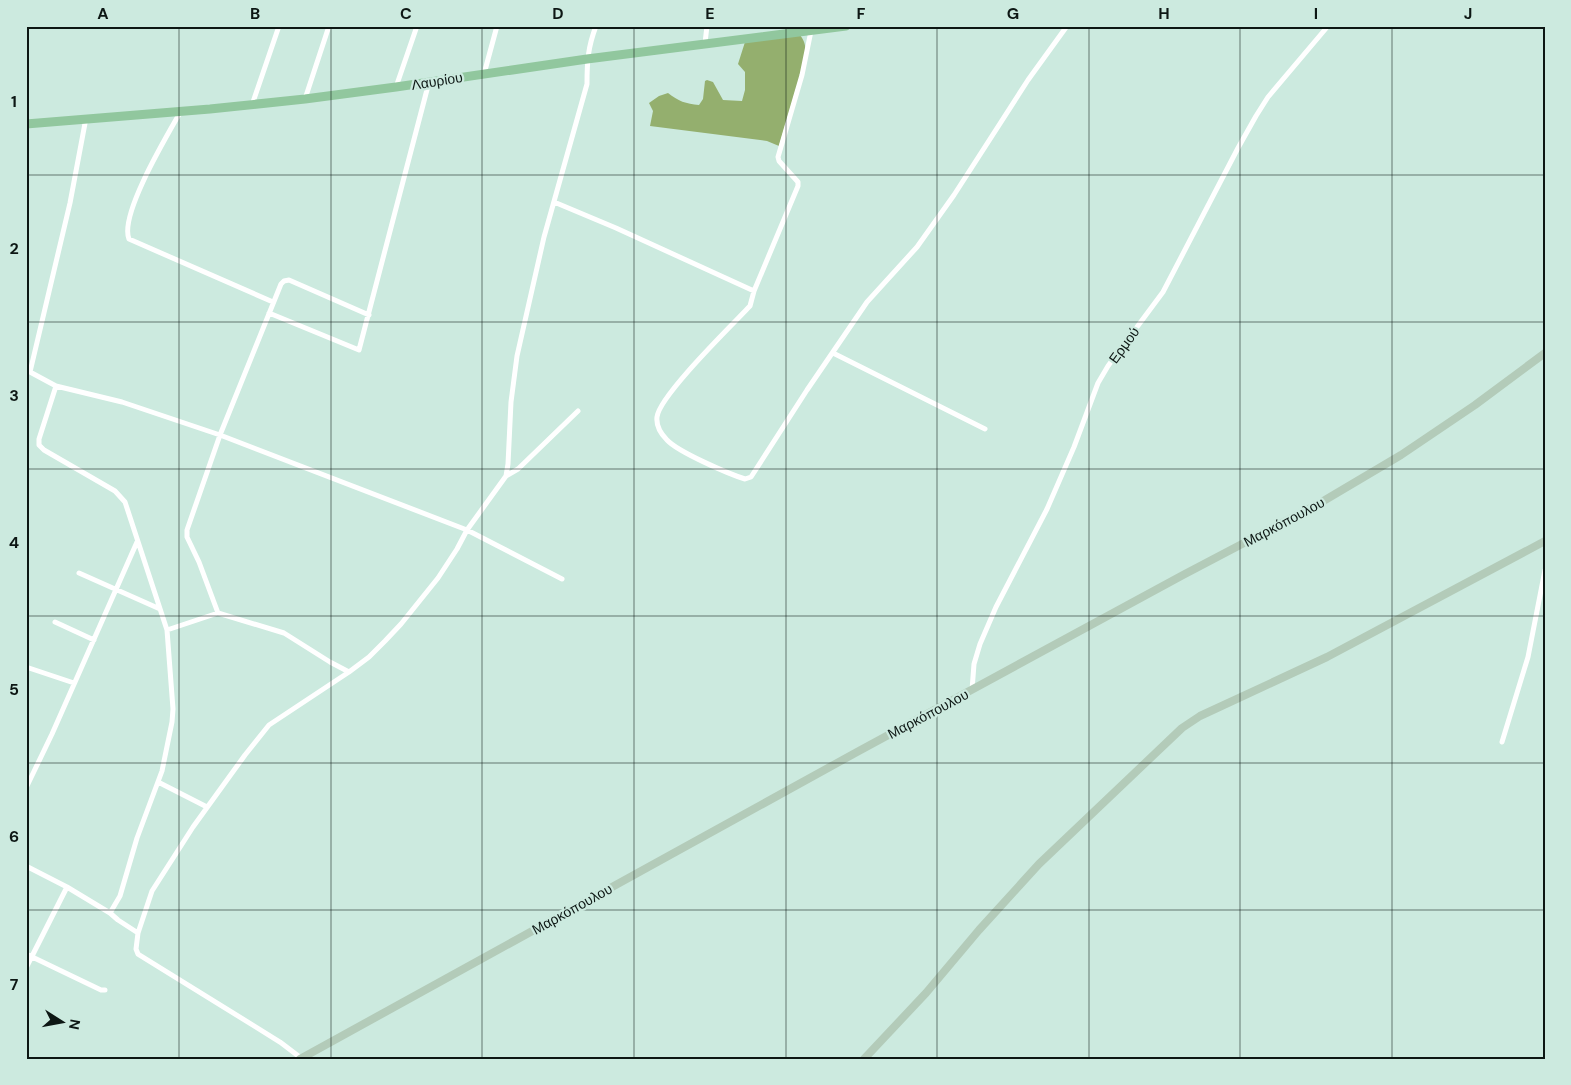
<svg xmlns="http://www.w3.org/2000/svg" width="1571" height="1085" font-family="'DM Sans',sans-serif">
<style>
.forest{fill:#94af6e}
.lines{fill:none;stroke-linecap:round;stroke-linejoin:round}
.street{stroke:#fff;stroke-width:5}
.secondary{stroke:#b3cbb9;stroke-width:8}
.primary{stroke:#91c79e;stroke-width:9}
.grid{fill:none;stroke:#0d1714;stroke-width:1;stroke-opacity:0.55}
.labels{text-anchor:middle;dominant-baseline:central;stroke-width:4.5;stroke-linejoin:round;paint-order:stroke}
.street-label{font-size:14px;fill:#0d1714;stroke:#cceadf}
.neatline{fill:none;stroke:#0d1714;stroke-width:2}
.grid-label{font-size:16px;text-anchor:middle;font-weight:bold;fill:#0d1714}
</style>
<rect width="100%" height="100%" fill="#cceadf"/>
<path class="forest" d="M799,34C807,43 806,51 804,62L779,146L767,141L650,126L653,111L649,103L659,96L668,93C678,101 686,104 699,105L703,99L705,81L707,80L713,82L723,100L742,101L745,90V72L738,64L745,42Z"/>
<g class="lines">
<path class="street" d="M705,43L707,26
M484,74L497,26
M396,87L417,26
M305,99L329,26
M252,105L279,26
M181,111C168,134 119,215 129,239L273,302
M86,118L70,203L30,372L56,386L39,439V445L44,450L115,491L125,502L167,630L173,709L172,722L162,771L137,838L120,896L110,913
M554,202L616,228L754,291L798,186V182L779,161L778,157L802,75L811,31
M754,291L750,306C732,325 659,396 657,417C656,426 661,434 667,440C678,452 729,474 745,479L751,477L807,390L867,302L917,247L954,195L1028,80L1067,26
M269,313L359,350L429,82
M833,353L985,429
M56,386L122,402L220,435L467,530L562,579
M506,476L518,469L578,411
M79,573L160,609
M218,613L199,562L187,537V530L220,435L281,284L284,281L289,280L369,315
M55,622L94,640
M167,630L218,613L284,633L330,662L349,672L369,657L385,641L401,624L438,578L457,549L467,530L506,476L508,464L511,402L517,356L544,237L587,84C587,61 588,47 596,26
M26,667L74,683
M972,690L974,664L980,644L996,607L1047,509L1074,447L1098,383L1108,366L1163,292L1238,148L1256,116L1268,97L1328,26
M1502,742L1528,657L1545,570
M158,782L207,807
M26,788L52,734L137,542
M26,866L67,887
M26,954L101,990H105
M26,968L67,887L110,913L118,920L138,933
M301,1058L280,1042L138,954L136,949L138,933L152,891L193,827L245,755L269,725L349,672"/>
<path class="secondary" d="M300,1059L857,752L1183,575L1320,503L1401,455L1475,405L1545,353
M864,1059L926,993L979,930L1039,864L1182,728L1200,716L1327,657L1545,541"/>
<path class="primary" d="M26,124L210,109L305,99L396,87L587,59L846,26"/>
</g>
<path class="grid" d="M179,26V1059M331,26V1059M482,26V1059M634,26V1059M786,26V1059M937,26V1059M1089,26V1059M1240,26V1059M1392,26V1059M26,175H1545M26,322H1545M26,469H1545M26,616H1545M26,763H1545M26,910H1545"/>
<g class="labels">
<g class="street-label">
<text transform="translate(437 81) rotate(-9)">Λαυρίου</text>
<text transform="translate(1124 345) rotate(-54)">Ερμού</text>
<text transform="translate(1284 522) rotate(-28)">Μαρκόπουλου</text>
<text transform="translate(928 714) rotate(-28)">Μαρκόπουλου</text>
<text transform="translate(572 909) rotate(-29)">Μαρκόπουλου</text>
</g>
</g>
<rect width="1571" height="1085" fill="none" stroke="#cceadf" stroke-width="55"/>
<g transform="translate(62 1022) rotate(101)" stroke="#cceadf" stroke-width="4" paint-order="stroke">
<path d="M0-4L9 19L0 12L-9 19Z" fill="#0d1714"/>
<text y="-8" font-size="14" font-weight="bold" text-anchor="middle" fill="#0d1714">N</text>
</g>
<rect x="28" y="28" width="1516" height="1030" class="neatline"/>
<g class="grid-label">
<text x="103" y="19">A</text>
<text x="255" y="19">B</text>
<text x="406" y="19">C</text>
<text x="558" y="19">D</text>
<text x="710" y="19">E</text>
<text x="861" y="19">F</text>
<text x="1013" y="19">G</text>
<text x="1164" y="19">H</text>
<text x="1316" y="19">I</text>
<text x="1468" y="19">J</text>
<text x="14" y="107">1</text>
<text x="14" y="254">2</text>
<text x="14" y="401">3</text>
<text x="14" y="548">4</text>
<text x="14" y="695">5</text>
<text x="14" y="842">6</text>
<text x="14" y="990">7</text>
</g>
</svg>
